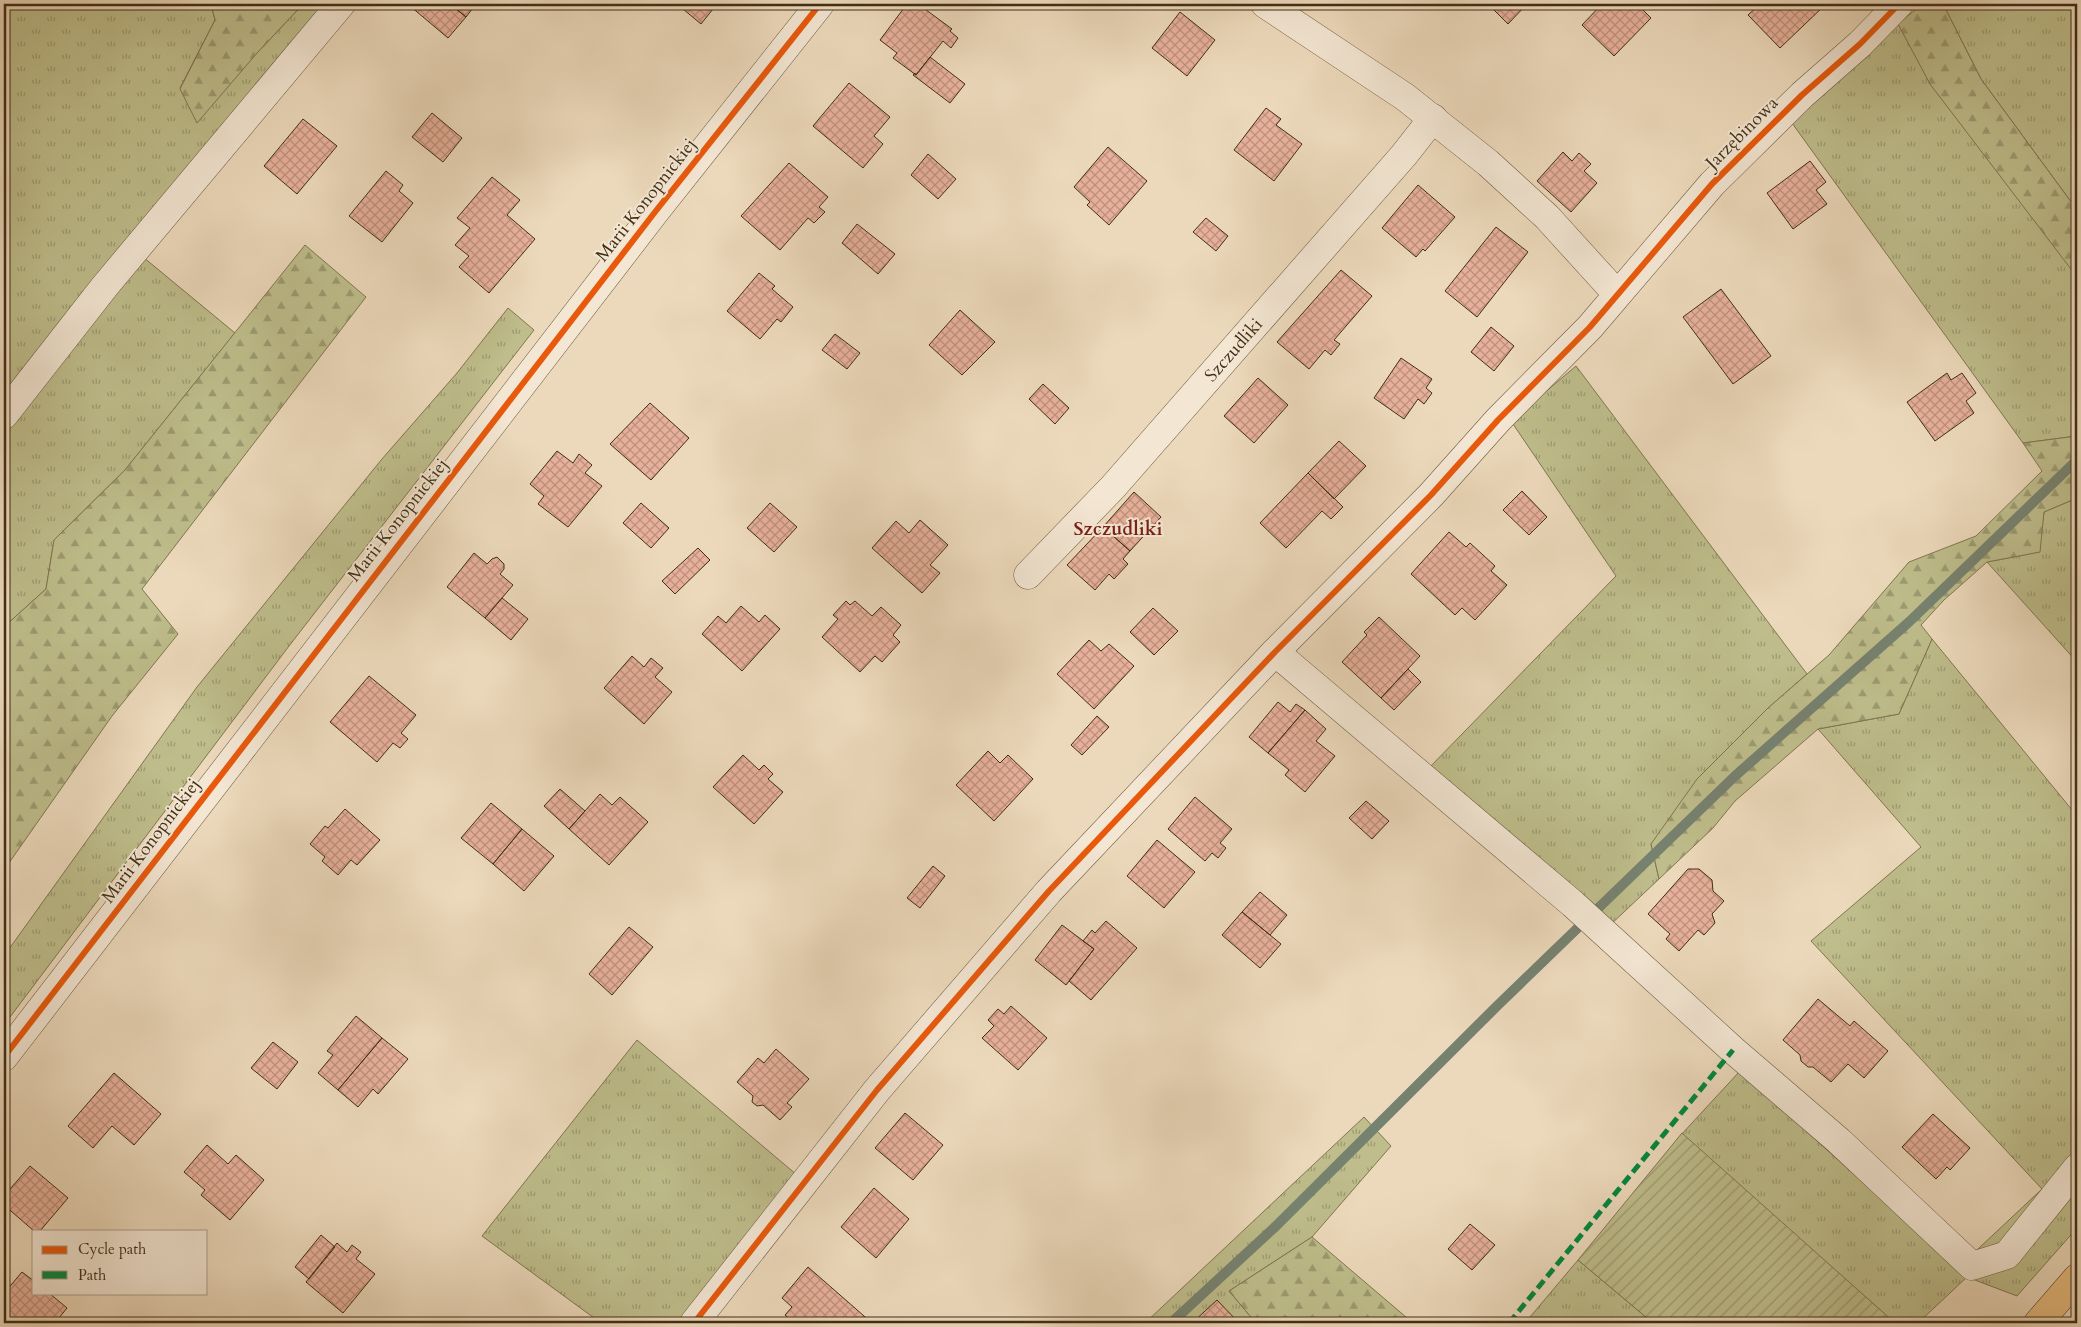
<svg xmlns="http://www.w3.org/2000/svg" width="2081" height="1327" font-family="Cardo,serif">
<style>
.grass{fill:url(#grass-tufts);stroke:#807650}
.forest{fill:url(#forest-firs);stroke:#807650}
.garden{fill:url(#garden-furrows);stroke:#807650}
.lines{fill:none;stroke-linecap:round;stroke-linejoin:round}
.stream{stroke:#768270;stroke-width:10}
.building{fill:url(#building-cross-hatch);stroke:#412f16}
.minor-casing{stroke:#6c5a3f;stroke-width:29}
.major-casing{stroke:#412f16;stroke-width:29}
.minor{stroke:#f3e6d3;stroke-width:28}
.major{stroke:#e6bc7e;stroke-width:28}
.quiet{stroke:#00873e;stroke-width:5;stroke-dasharray:10 5;stroke-linecap:butt}
.cycleway-casing{stroke:#f3e6d3;stroke-width:9}
.cycleway{stroke:#e8590c;stroke-width:6}
.labels{text-anchor:middle;dominant-baseline:central;stroke-width:4;stroke-linejoin:round;paint-order:stroke}
.street-label{font-size:18px;fill:#412f16;stroke:#f3e6d3}
.neighbourhood-label{font-size:19px;font-weight:bold;fill:#7a1f14;stroke:#f3e6d3}
</style>
<defs>
<pattern id="grass-tufts" width="24" height="20" patternUnits="userSpaceOnUse" patternTransform="scale(1.25)"><rect width="24" height="20" fill="#bebd8b"/><path d="M3 7l-1-3M5 7V3M7 7l1-3M15 17l-1-3M17 17v-4M19 17l1-3" fill="none" stroke="#9c9a71"/></pattern>
<pattern id="forest-firs" width="22" height="20" patternUnits="userSpaceOnUse" patternTransform="scale(1.25)"><rect width="22" height="20" fill="#bebd8b"/><path d="M5 1l3.5 6h-7zM16 11l3.5 6h-7z" fill="#9c9a71"/></pattern>
<pattern id="garden-furrows" width="10" height="10" patternUnits="userSpaceOnUse" patternTransform="scale(1.25)"><rect width="10" height="10" fill="#bebd8b"/><path d="M-1 1l2-2M0 10L10 0M9 11l2-2" fill="none" stroke="#9c9a71"/></pattern>
<pattern id="building-cross-hatch" width="8" height="8" patternUnits="userSpaceOnUse" patternTransform="scale(1.25)"><rect width="8" height="8" fill="#e7b09a"/><path d="M0 0l8 8M0 8l8-8" fill="none" stroke="#bd907d"/></pattern>
</defs>
<rect width="100%" height="100%" fill="#ecd9bb"/>
<filter id="stains"><feTurbulence type="fractalNoise" baseFrequency=".004" numOctaves="4"/><feColorMatrix values="0 0 0 0 .2 0 0 0 0 .09 0 0 0 0 .02 0 0 0 .5 -.17"/></filter>
<radialGradient id="worn" r=".72"><stop offset=".6" stop-color="#630" stop-opacity="0"/><stop offset="1" stop-color="#630" stop-opacity=".3"/></radialGradient>
<path class="grass" d="M4,4H211L215,20L180,88L257,53L303,4H324L4,410Z
M1943,4H2077V210L1981,79Z
M1898,24L2077,272V436L2023,443L1792,123Z
M143,257L235,333L125,470L54,540L46,589L4,627V436Z
M508,308L534,330L289,646L4,1025V956L197,687L382,459L457,373Z
M1576,366L1807,674L1768,708L1651,844L1659,879L1608,927L1427,770L1616,576L1511,421Z
M2077,498V662L1987,562L2039,552L2044,512Z
M1932,639L2077,816V1228L2017,1296L1967,1277L1918,1323H1895L1680,1136L1740,1071L1967,1277L1978,1249L2042,1189L1811,941L1921,847L1818,729L1899,714Z
M637,1040L797,1175L678,1323H601L482,1236Z
M1364,1117L1391,1146L1312,1237L1229,1291L1256,1323H1145Z
M1578,1260L1653,1323H1525Z"/>
<path class="forest" d="M211,4H303L257,53L197,123L180,89L215,20Z
M1922,4H1943L1981,79L2077,210V277L1930,84L1898,24Z
M305,245L366,297L142,589L178,634L112,716L4,870V627L46,589L54,540L125,470Z
M2077,436V498L2044,512L2040,552L1987,562L1944,600L1921,625L1932,639L1899,714L1818,729L1735,801L1713,828L1659,879L1651,844L1697,779L1768,708L1829,655L1909,562L1976,536L2042,471L2023,443Z
M1312,1237L1413,1323H1256L1229,1291Z"/>
<path class="garden" d="M1682,1133L1895,1323H1653L1578,1260Z"/>
<g class="lines">
<path class="stream" d="M1171,1323L1276,1226L1498,1005L1735,776L1909,622L2077,460"/>
</g>
<path class="building" d="M410,4H450L466,17L448,38L410,6Z
M450,4H476L466,17Z
M677,4H717L701,24Z
M907,4H918L952,29L950,31L958,38L951,48L943,41L916,75L893,58L897,53L880,40Z
M1488,4H1527L1508,24Z
M1602,4H1637L1651,18L1614,56L1582,25Z
M1760,4H1826L1780,48L1748,15Z
M1180,12L1215,40L1187,76L1152,48Z
M930,57L965,84L950,103L913,75L915,73L916,75Z
M849,83L890,117L874,136L883,144L863,168L813,126Z
M1266,108L1281,119L1276,125L1302,144L1274,181L1234,150Z
M432,113L462,138L443,162L412,137Z
M303,119L337,146L297,194L264,166Z
M1108,147L1147,181L1109,225L1087,205L1090,202L1074,187Z
M1563,152L1572,161L1579,153L1591,164L1584,171L1597,183L1571,212L1537,181Z
M928,154L956,179L938,199L911,175Z
M1810,161L1826,182L1816,190L1827,204L1793,229L1767,193Z
M789,163L828,197L819,207L825,212L814,223L808,218L780,250L741,216Z
M386,171L403,185L399,191L413,203L382,242L349,216Z
M492,177L520,200L507,215L535,239L489,293L459,267L469,256L455,245L470,228L457,218Z
M1418,185L1455,217L1425,251L1423,249L1416,257L1382,228Z
M1206,218L1228,236L1216,251L1193,232Z
M857,224L895,254L878,274L842,243Z
M1496,227L1528,252L1477,317L1445,291Z
M1341,270L1372,296L1334,340L1340,344L1331,355L1325,350L1309,369L1277,342Z
M759,273L775,286L772,289L793,307L781,322L777,319L760,339L727,311Z
M1721,289L1771,356L1733,384L1683,317Z
M960,310L995,342L962,375L929,345Z
M1491,327L1514,346L1494,371L1471,352Z
M835,334L860,353L847,369L822,350Z
M1401,358L1432,379L1426,388L1432,393L1424,404L1418,399L1404,419L1374,398Z
M1947,373L1951,380L1962,373L1976,393L1966,401L1974,413L1935,441L1907,402Z
M1258,378L1288,405L1254,443L1224,416Z
M1043,384L1069,408L1055,424L1029,399Z
M650,403L689,438L651,480L610,444Z
M1339,441L1366,466L1334,499L1308,473Z
M557,451L573,463L579,454L592,465L585,473L602,486L568,527L538,504L544,496L530,484Z
M1308,473L1343,507L1331,519L1322,511L1286,548L1260,523Z
M1522,491L1547,517L1529,535L1503,510Z
M1134,492L1161,517L1130,551L1103,527Z
M641,503L669,528L651,548L623,523Z
M770,503L797,527L774,552L747,528Z
M920,520L948,545L930,565L940,573L922,593L872,548L896,521L909,533Z
M1103,527L1130,551L1123,559L1128,564L1114,579L1109,574L1095,590L1067,565Z
M1449,532L1466,547L1470,543L1495,566L1491,571L1507,585L1475,620L1462,608L1455,615L1411,574Z
M698,548L710,560L675,594L662,581Z
M474,553L487,564L492,559L497,557L504,564V569L500,574L513,585L485,618L447,587Z
M502,598L528,619L511,640L485,618Z
M846,601L850,605L855,601L872,616L881,607L901,625L893,635L900,642L882,662L875,656L860,672L822,637L838,619L833,615Z
M741,606L759,622L765,615L780,629L742,671L702,634L718,616L726,623Z
M1153,608L1178,631L1154,655L1130,632Z
M1379,617L1420,656L1381,698L1342,662L1367,635L1364,632Z
M1089,640L1101,651L1109,644L1134,666L1094,709L1057,674Z
M632,656L644,667L651,658L663,668L655,677L672,692L644,724L604,688Z
M1408,669L1421,682L1394,710L1381,698Z
M369,676L416,715L401,733L408,739L400,748L393,743L377,762L330,722Z
M1278,702L1290,712L1296,704L1305,710L1268,753L1249,737Z
M1305,710L1326,729L1316,741L1335,756L1305,792L1285,775L1289,770L1268,753Z
M1097,716L1109,727L1082,755L1071,745Z
M988,751L1000,763L1008,755L1033,779L994,821L956,785Z
M743,755L759,770L764,765L773,774L768,779L783,792L754,824L713,787Z
M560,789L585,811L569,829L544,806Z
M600,794L612,805L620,797L648,822L609,865L569,829Z
M1195,797L1232,829L1220,843L1226,848L1218,858L1212,853L1205,861L1168,829Z
M1366,801L1389,821L1372,839L1349,818Z
M491,803L522,829L493,864L461,838Z
M345,809L380,840L357,865L351,860L338,875L322,861L325,857L310,844L325,826L328,828Z
M522,829L554,856L524,891L493,864Z
M1157,840L1195,872L1164,908L1127,876Z
M933,866L945,876L920,908L907,898Z
M1688,869H1699L1712,880L1713,891L1724,901L1712,914L1715,923L1704,935L1698,930L1679,951L1666,939L1670,934L1648,914Z
M1260,892L1287,915L1270,935L1242,912Z
M1242,912L1281,944L1260,968L1222,935Z
M1106,921L1137,948L1091,1000L1069,981L1094,949L1083,941L1092,930L1095,933Z
M1062,925L1094,949L1066,985L1035,960Z
M629,927L653,947L612,995L589,974Z
M1818,999L1850,1026L1854,1021L1888,1051L1864,1078L1848,1064L1831,1082L1813,1067H1808L1801,1061L1800,1055L1783,1040Z
M1011,1006L1047,1038L1018,1070L982,1038L994,1026L988,1020L998,1009L1004,1014Z
M356,1016L382,1038L338,1090L318,1073L333,1055L327,1051Z
M382,1038L408,1059L378,1094L373,1089L358,1107L338,1090Z
M273,1042L298,1062L277,1089L251,1068Z
M776,1049L809,1079L787,1103L792,1107L780,1120L763,1105L757,1106L752,1102L753,1096L737,1082L758,1058L764,1063Z
M114,1073L161,1114L134,1145L112,1126L93,1148L68,1126Z
M905,1113L943,1145L913,1180L875,1148Z
M1933,1114L1970,1148L1950,1170L1947,1167L1936,1179L1902,1147Z
M207,1145L228,1164L236,1155L264,1180L230,1220L201,1195L205,1190L184,1172Z
M30,1166L68,1198L40,1231H34L4,1205V1196Z
M874,1188L909,1219L876,1258L841,1227Z
M1470,1224L1495,1245L1472,1270L1448,1249Z
M321,1235L335,1247L309,1279L295,1267Z
M337,1243L347,1252L352,1245L361,1252L356,1259L375,1274L343,1313L306,1282Z
M808,1267L872,1323H794L785,1315L792,1307L782,1298Z
M22,1272L34,1281V1293H49L67,1308L55,1323H4V1289L6,1291Z
M1217,1300L1239,1323H1192Z"/>
<g class="lines">
<g class="minor-casing">
<g id="minor">
<path d="M1265,4L1405,97L1488,163L1547,217L1617,294"/>
<path d="M4,415L105,286L341,4"/>
<path id="s1" d="M1028,575L1113,487L1404,155L1433,118"/>
<path d="M1275,652L1573,904L1733,1050L1839,1141L1972,1266L2007,1255L2077,1168"/>
<path d="M4,1057L655,212L820,4"/>
<path d="M694,1323L877,1090L1049,891L1275,652L1431,495L1498,420L1590,327L1712,184L1802,95L1860,44L1899,4"/>
</g>
</g>
<g class="major-casing">
<path id="major" d="M2038,1323L2077,1278"/>
</g>
<use href="#minor" class="minor"/>
<use href="#major" class="major"/>
<path class="quiet" d="M1509,1323L1733,1050"/>
<g class="cycleway-casing">
<path id="cycleway" d="M4,1057L655,212L820,4
M694,1323L877,1090L1049,891L1275,652L1431,495L1498,420L1590,327L1712,184L1802,95L1860,44L1899,4"/>
</g>
<use href="#cycleway" class="cycleway"/>
</g>
<g class="labels">
<g class="street-label">
<text transform="translate(1742 133) rotate(-45)">Jarzębinowa</text>
<text transform="translate(646 200) rotate(-52)">Marii Konopnickiej</text>
<text stroke="none"><textPath href="#s1" startOffset="305">Szczudliki</textPath></text>
<text transform="translate(398 520) rotate(-52)">Marii Konopnickiej</text>
<text transform="translate(151 841) rotate(-53)">Marii Konopnickiej</text>
</g>
<g class="neighbourhood-label">
<text x="1118" y="529">Szczudliki</text>
</g>
</g>
<rect width="2081" height="1327" fill="none" stroke="#ecd9bb" stroke-width="20"/>
<rect x="5" y="5" width="2071" height="1317" fill="none" stroke="#412f16" stroke-width="2.5"/>
<rect x="10" y="10" width="2061" height="1307" fill="none" stroke="#412f16"/>
<rect x="32" y="1230" width="175" height="65" fill="#f3e6d3" stroke="#ac9d87"/>
<rect x="42" y="1246" width="25" height="8" fill="#e8590c" stroke="#ac9d87"/>
<text x="78" y="1254" font-size="15" fill="#412f16">Cycle path</text>
<rect x="42" y="1271" width="25" height="8" fill="#00873e" stroke="#ac9d87"/>
<text x="78" y="1280" font-size="15" fill="#412f16">Path</text>
<rect width="100%" height="100%" filter="url(#stains)"/>
<rect width="100%" height="100%" fill="url(#worn)"/>
</svg>
